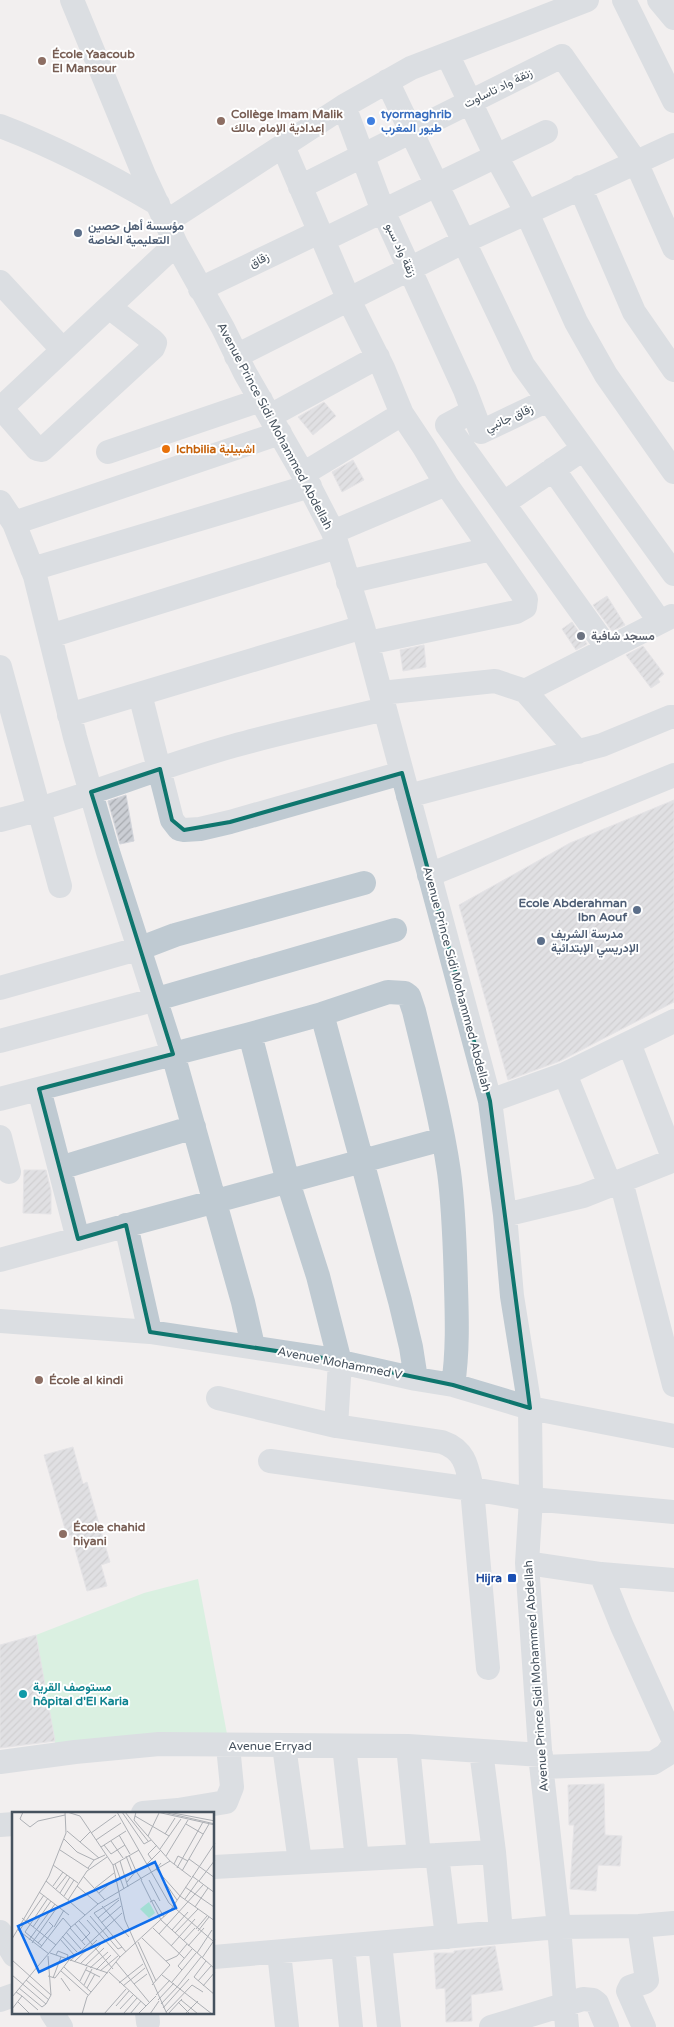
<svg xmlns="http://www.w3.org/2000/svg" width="674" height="2027" font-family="'Varela Round',Vazirmatn,sans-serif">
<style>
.green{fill:#bcf2d1}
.building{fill:url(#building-hatch);stroke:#d3d5db}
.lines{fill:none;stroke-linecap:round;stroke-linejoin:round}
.minor{stroke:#bfcad2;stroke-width:24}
.marked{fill:none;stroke:#0f766e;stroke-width:4;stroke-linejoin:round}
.education-dot{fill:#8d6e63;stroke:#fff;stroke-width:2}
.shop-dot{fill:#3f7fe0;stroke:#fff;stroke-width:2}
.service-dot{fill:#5c6f8a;stroke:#fff;stroke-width:2}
.food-dot{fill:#e8710a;stroke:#fff;stroke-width:2}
.worship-dot{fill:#6b7280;stroke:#fff;stroke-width:2}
.transit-dot{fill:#1a4fb4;stroke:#fff;stroke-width:2}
.culture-dot{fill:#0f9aa8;stroke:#fff;stroke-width:2}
.labels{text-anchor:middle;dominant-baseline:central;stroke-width:4;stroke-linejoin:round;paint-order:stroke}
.education-label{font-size:12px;font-weight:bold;fill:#785e54;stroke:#fff;text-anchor:start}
.street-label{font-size:12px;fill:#46525e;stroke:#fff}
.shop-label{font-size:12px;font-weight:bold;fill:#366cbe;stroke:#fff;text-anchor:start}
.service-label{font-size:12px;font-weight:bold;fill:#4e5e75;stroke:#fff;text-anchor:start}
.food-label{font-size:12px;font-weight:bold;fill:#c56008;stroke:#fff;text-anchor:start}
.worship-label{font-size:12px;font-weight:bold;fill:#5b616d;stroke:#fff;text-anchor:start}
.transit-label{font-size:12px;font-weight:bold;fill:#164399;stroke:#fff;text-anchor:end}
.culture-label{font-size:12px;font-weight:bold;fill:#0d838f;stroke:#fff;text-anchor:start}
.inset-road{fill:none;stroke:#adb0b5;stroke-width:1}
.view{fill:#0f6eec;fill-opacity:0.15;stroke:#0f6eec;stroke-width:2.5}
.inset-edge{fill:none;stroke:#46525e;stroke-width:2.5}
</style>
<defs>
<pattern id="building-hatch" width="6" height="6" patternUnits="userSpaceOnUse" patternTransform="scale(1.25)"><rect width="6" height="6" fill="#cbced4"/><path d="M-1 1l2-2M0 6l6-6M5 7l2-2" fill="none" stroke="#a7aaaf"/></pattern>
</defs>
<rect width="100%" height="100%" fill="#f2efef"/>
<path class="green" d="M198,1579L227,1734L55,1743L36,1635L144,1593Z"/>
<path class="building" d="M324,402L336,416L313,435L298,417Z
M353,460L364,480L342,492L332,472Z
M607,596L625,625L612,631L593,605Z
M572,622L587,644L576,650L562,629Z
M424,645L426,667L403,671L400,650Z
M643,646L664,674L658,679L660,682L651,688L626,655Z
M126,795L134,841L120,844L108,801Z
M674,800V1002L560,1061L508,1080L459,905L570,843Z
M24,1170H46L51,1191V1214L23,1213Z
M73,1447L83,1484L87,1482L110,1562L101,1565L107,1586L87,1591L71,1535L67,1536L44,1455Z
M36,1635L55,1741L0,1748V1645Z
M604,1784L605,1835L622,1836L620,1866L598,1865L596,1891L570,1889L574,1825H569L568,1785Z
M495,1946L503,1990L471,1995L472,2021L446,2022L445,1988L436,1989L434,1953H454V1951Z"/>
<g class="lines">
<path class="minor" d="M72,0L144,175L176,244L223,328L245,373L303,474L333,532L363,627L490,1101L505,1215L512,1296L530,1408L531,1499L527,1563L541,1764L559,1927L567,2027
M624,0L674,101
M659,0L674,18
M447,54L496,156L527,213L576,322L606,375L674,472
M387,81L523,365L674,574
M344,106L383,211L465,390L481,432L548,400
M0,126C55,147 107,174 158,204
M283,146L348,298L383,368L402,414L424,447L446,484L526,599L525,607L516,612L368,643
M300,187L562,56L636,162L674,248
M580,187L634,312L674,370
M166,222L344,106L411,68L587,0
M323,240L546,132
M0,282L62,349
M200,289L319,232
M236,356L465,241L674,145
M1,408L37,449L42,450L153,348L155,343L152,340L109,307
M0,409L176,244
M473,411L447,425L608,649
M270,416L378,357
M108,452L261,400
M553,469L660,622
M303,474L402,414
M0,502L14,523L35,576L75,737L108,852L173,1054L243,1302L253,1346
M504,503L583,449
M14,523L280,433
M333,532L446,484
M32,569L310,486
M348,582L491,549
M50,636L337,547
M0,667L60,886
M525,691L672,616
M381,693L495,681L525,691L578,752
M140,694L172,820L179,829L184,830L200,829L230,822L402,773
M69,715L363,627
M408,796L602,745L670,717H674
M0,820C79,800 154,768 233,746C283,732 334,721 385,709
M429,875L674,775
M0,988L141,948L175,935L364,883
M322,1014L400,1301L411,1347L416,1379
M250,1034L288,1182L318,1276L340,1362L336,1426L442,1442C465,1450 467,1466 472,1489L488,1668
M0,1041L157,999L395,930
M565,1074L610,1185
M39,1089L78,1239
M0,1099L250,1034L322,1014L388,992L405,993L409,996L414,1011C427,1064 441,1118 449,1172C454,1209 455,1248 456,1286C457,1319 458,1352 453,1385
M490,1101L565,1074L674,1021
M0,1137L9,1172
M60,1168L194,1127
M621,1181L674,1385
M505,1215L583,1196L674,1160L629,1043
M126,1225L150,1332
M0,1260L443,1139
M0,1321L150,1332L323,1358L416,1379L453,1385L530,1408L674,1436
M218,1398L336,1426
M270,1461L472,1489L531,1499L674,1512
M527,1563L601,1574L674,1580
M601,1574L622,1626L674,1741
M284,1746L300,1862
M344,1746L357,1859
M408,1746L419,1856
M481,1751L494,1852L501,1932
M0,1762L75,1752L159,1744L408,1746L541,1755
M542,1767L653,1763L666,1755L674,1744
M143,1813L178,1810L226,1802L232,1787L228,1746
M0,1825L14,1824
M437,1855L447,1937
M214,1867L494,1852
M639,1926L647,1980L645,1982L630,1987L628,1991L644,2027
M0,1932L14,1955
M380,1943L389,2027
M343,1946L351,2027
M279,1952L287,2027
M214,1957L559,1927L639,1926L674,1923
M0,2000L14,1995
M52,2013L61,2027
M147,2013L148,2022
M491,2027L583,1999L593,2000L597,2003L607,2027"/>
</g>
<path d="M0 0H674V2027H0ZM160,769L172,820L184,830L230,822L402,773L490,1101L530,1408L453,1385L323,1358L150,1332L126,1225L78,1239L39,1089L173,1054L91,792Z" fill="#f2efef" fill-opacity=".55" fill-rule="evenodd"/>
<path class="marked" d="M160,769L172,820L184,830L230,822L402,773L490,1101L530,1408L453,1385L323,1358L150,1332L126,1225L78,1239L39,1089L173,1054L91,792Z"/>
<g class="education-dot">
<circle cx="42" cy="61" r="5"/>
<circle cx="221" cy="121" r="5"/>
<circle cx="39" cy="1380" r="5"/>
<circle cx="63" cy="1534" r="5"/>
</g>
<circle class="shop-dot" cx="371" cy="121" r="5"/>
<g class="service-dot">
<circle cx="78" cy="233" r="5"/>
<circle cx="637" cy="910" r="5"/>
<circle cx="541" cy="941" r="5"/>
</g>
<circle class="food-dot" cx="166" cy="449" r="5"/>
<circle class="worship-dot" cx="581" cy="636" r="5"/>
<rect class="transit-dot" x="507" y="1573" width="10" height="10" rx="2.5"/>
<circle class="culture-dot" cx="23" cy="1694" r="5"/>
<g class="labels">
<g class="education-label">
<text x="52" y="54">École Yaacoub<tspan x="52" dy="14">El Mansour</tspan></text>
<text x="231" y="114">Collège Imam Malik<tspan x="231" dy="14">إعدادية الإمام مالك</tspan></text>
<text x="49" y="1380">École al kindi</text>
<text x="73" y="1527">École chahid<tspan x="73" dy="14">hiyani</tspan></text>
</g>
<g class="street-label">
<text transform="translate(498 88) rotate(-26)">زنقة واد تاساوت</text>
<text transform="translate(401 250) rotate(65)">زنقة واد سبو</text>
<text transform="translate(259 260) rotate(-26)">زقاق</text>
<text transform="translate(509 418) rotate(-24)">زقاق جانبي</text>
<text transform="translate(275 426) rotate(62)">Avenue Prince Sidi Mohammed Abdellah</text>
<text transform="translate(457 979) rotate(75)">Avenue Prince Sidi Mohammed Abdellah</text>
<text transform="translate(340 1363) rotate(11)">Avenue Mohammed V</text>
<text transform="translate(536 1676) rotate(-94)">Avenue Prince Sidi Mohammed Abdellah</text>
<text x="270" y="1746">Avenue Erryad</text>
</g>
<g class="shop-label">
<text x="381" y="114">tyormaghrib<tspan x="381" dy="14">طيور المغرب</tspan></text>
</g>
<g class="service-label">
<text x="88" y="226">مؤسسة أهل حصين<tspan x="88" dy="14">التعليمية الخاصة</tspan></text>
<text x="627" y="903" text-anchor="end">Ecole Abderahman<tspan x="627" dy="14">Ibn Aouf</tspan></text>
<text x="551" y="934">مدرسة الشريف<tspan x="551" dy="14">الإدريسي الإبتدائية</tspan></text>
</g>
<g class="food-label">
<text x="176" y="449">Ichbilia اشبيلية</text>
</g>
<g class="worship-label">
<text x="591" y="636">مسجد شافية</text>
</g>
<g class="transit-label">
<text x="502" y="1578">Hijra</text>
</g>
<g class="culture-label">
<text x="33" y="1687">مستوصف القرية<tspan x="33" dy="14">hôpital d'El Karia</tspan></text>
</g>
</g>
<g transform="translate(12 1812)">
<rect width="202" height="202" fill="#f2efef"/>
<path d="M137,90L143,101L137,106L128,97Z" fill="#bcf2d1"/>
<path class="inset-road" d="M11,0L8,7L18,15L26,9L53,3M55,0L68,4L101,53L113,108L155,202M105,0L157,91L201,129M110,0L132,32L139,28M113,0L136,29M124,0L122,8L127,14L158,49L179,65M145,0L203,13M151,0L203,12M156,0L203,9M123,4L157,24M174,12L191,22M55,19L87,46M79,21L104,3M153,22L163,6M107,23L118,42M136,24L147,1M52,27L65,40L82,48M84,28L109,11M99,29L111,46M68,30L79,19M92,33L99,42L113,33M89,35L114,19M148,37L169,7M48,38L77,57M117,43L124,59M114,44L121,62M154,44L176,8M177,47L203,66M140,48L136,42L145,33M108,49L116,75M149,51L144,57L168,84L203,109M103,52L112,77M135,52L149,38M162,52L166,44L176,49M41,53L66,71M101,53L127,38M76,56L82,48L93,43M165,56L191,10M170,59L197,12M71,64L93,88M180,64L203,81M129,68L149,108L203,157M137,68L148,89M34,69L73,103M187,69L203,48M115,70L124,59L130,68M154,72L165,88M41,74L51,60M65,74L86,92M173,75L202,95M83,76L102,61M44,77L55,63M27,80L57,103M48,81L58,65M87,81L102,68M52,84L62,68M107,86L82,101L114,140M173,87L186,69M56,88L75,59L95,45M138,90L142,88L152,105M90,94L117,125M183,95L196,76M78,104L106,137L110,135M10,106L44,133M86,106L107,88M75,108L108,145M67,109L78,121L70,129M89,111L109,94M63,112L101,157M21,115L39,89M42,115L52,98M58,116L73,133M141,116L172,146M184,117L195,104M6,118L37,142M160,118L176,100M7,119L32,83M186,119L197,105M54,120L69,137M163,121L186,97M147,122L191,73M50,124L65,140M130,126L158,153L140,173M0,127L37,64L54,21L53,0M48,127L62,143M17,128L43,92M171,129L183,116M126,130L144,169M20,131L46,94M26,131L41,114L37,110M30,134L13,120L36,86M159,134L183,107M176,134L192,116M28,136L51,106L59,115M38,141L96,161M185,141L200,118M44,143L46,139L56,143L55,147M190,146L203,127M0,148L39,183M58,149L110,101M154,149L165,144L175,132M194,149L182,165L203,183M62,150L85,128M104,150L137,190M68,152L89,132M73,154L92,136M52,155L79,180M78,156L96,140M74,158L88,165M84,158L99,143M170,158L166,154L180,137M49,159L76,183M88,159L106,144M97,160L134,194M0,163L34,192M150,163L200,202M36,164L43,166L57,148M41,166L49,145M49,166L58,179M14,168L37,188M68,169L75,155M186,169L199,154M160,170L184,141M107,171L131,152M122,172L135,162M72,173L80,157M111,174L133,156M166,174L189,145M191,174L203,160M7,176L30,195L34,192L39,183L36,144M75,176L83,162M144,183L158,168M10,184L26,198M0,185L58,116L86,92L158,49M146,188L162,171M169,188L186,202M6,190L18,202M166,190L178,202M149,192L166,174M104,194L117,179M151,196L177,167M0,197L10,184L4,180M108,197L121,183M154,200L180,173L191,180M112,201L125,186M70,202L75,185L108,145L158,99L203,31M92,202L114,177M118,202L129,189M126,202L144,184M138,202L147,189M156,202L170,187M173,202L186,189"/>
<path class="view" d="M143,50L164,96L27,160L6,114Z"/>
<rect width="202" height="202" class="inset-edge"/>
</g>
</svg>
